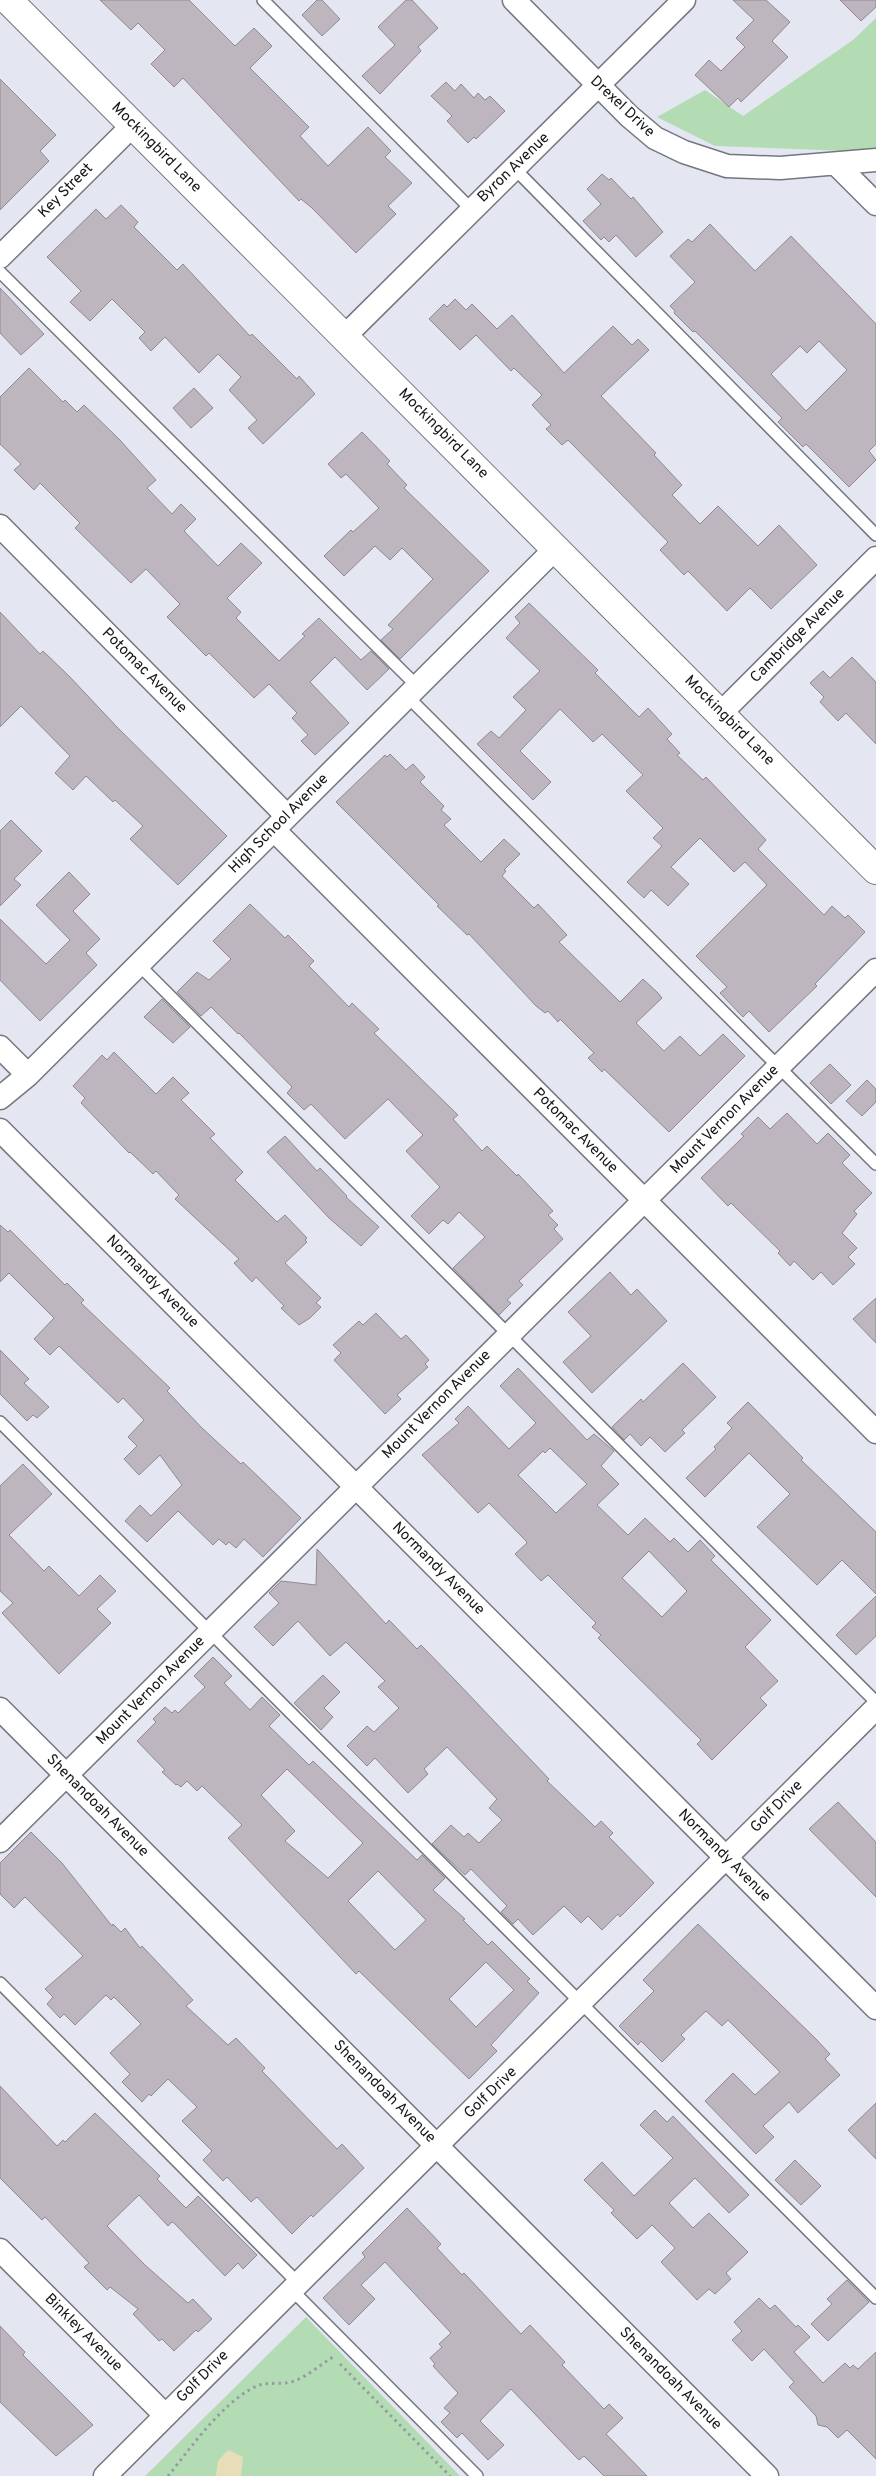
<svg xmlns="http://www.w3.org/2000/svg" width="876" height="2476" font-family="Overpass,sans-serif">
<style>
.green{fill:#b3dcb5}
.sand{fill:#e7deb9}
.building{fill:#beb6bf;stroke:#918991;fill-rule:evenodd}
.lines{fill:none;stroke-linecap:round;stroke-linejoin:round}
.service-casing{stroke:#747680;stroke-width:14}
.minor-casing{stroke:#747680;stroke-width:25}
.secondary-casing{stroke:#747680;stroke-width:30}
.path{stroke:#989aa1;stroke-width:3;stroke-dasharray:2.5 4;stroke-linecap:butt}
.service{stroke:#fff;stroke-width:11}
.minor{stroke:#fff;stroke-width:22}
.secondary{stroke:#fff;stroke-width:28}
.labels{text-anchor:middle;dominant-baseline:central;stroke-width:5;stroke-linejoin:round;paint-order:stroke}
.street-label{font-size:15px;fill:#141518;stroke:#fff}
</style>
<rect width="100%" height="100%" fill="#e4e7f1"/>
<path class="green" d="M876,18V148L847,151L715,146L657,117L705,90L743,116L853,40Z
M306,2317L460,2476H145Z"/>
<path class="sand" d="M228,2450L243,2457L241,2476H216L218,2461Z"/>
<path class="building" d="M100,0H189L235,46L254,28L272,46L250,68L309,127L300,136L328,166L368,127L391,151L385,157L412,183L388,206L396,214L356,253L312,208L301,199L299,201L183,78L174,87L151,64L165,50L138,23L131,30Z
M317,0H322L340,19L322,36L302,15Z
M406,0H412L438,28L418,47L421,51L380,94L362,76L395,45L378,27Z
M733,0H766L790,22L772,41L788,57L741,102L738,98L729,107L695,75L709,60L721,71L745,47L736,38L754,20Z
M840,0H876V7L861,21Z
M0,79L56,135L40,151L49,161L0,210Z
M446,82L455,91L461,84L474,98L478,93L485,100L490,96L505,111L476,139L474,137L468,143L447,121L452,116L431,96Z
M602,174L609,180L611,178L631,199L633,197L663,232L636,257L616,235L609,242L604,237L601,240L583,221L601,204L587,189Z
M121,205L138,222L134,227L177,270L183,264L250,336L252,334L297,379L299,376L315,394L263,444L248,428L257,420L229,390L241,377L218,354L199,373L165,337L151,351L139,338L145,332L112,299L90,321L70,302L81,291L47,257L96,209L106,219Z
M710,224L755,271L791,236L876,324V444L869,451L876,460L849,487L806,444L803,447L778,422L782,418L695,331L693,332L674,313L675,311L670,306L695,282L670,256L688,239L692,242ZM819,341L847,370L806,411L771,374L800,346L807,353Z
M0,288L44,334L21,355L0,333Z
M455,299L466,310L472,304L497,329L512,315L564,373L613,326L632,345L638,339L649,350L601,396L656,453L654,455L682,485L672,495L700,524L718,506L758,546L779,525L817,565L771,609L750,588L727,611L688,571L684,575L660,550L668,542L568,440L562,445L546,429L551,425L532,405L542,395L514,368L511,371L476,335L460,350L429,319L444,304L447,307Z
M29,368L63,402L65,400L77,412L84,405L119,439L156,480L147,488L172,514L181,504L196,519L184,531L218,566L241,543L262,563L227,598L241,612L236,618L279,661L305,636L302,634L319,618L361,660L371,651L389,669L367,690L335,657L310,682L349,723L315,755L301,741L308,735L292,718L297,713L269,684L254,698L209,653L206,656L167,617L180,604L146,569L131,583L75,528L80,523L40,483L34,490L14,470L21,464L0,444V397Z
M194,388L213,408L191,428L173,408Z
M362,432L390,461L387,464L407,485L404,488L489,571L400,659L381,640L393,629L388,625L433,579L402,548L390,560L375,546L344,576L324,556L351,530L353,532L379,508L346,474L341,478L328,464Z
M529,603L598,670L595,673L639,717L648,708L672,734L667,739L680,753L677,755L703,780L706,777L766,840L758,849L824,915L832,906L845,918L848,915L865,932L815,984L817,986L769,1032L749,1011L743,1017L720,993L727,987L696,956L767,885L745,862L734,872L700,838L671,867L689,884L668,906L651,890L644,898L627,882L662,846L653,838L663,828L626,791L643,775L602,734L593,742L560,709L520,751L551,782L533,800L477,744L491,731L499,738L526,710L513,697L540,671L506,638L520,623L515,617Z
M0,612L40,654L43,651L69,676L117,727L227,836L178,885L130,839L143,826L115,800L113,802L86,776L73,790L55,773L70,756L21,706L0,727Z
M852,657L876,682V744L846,713L838,721L820,702L824,697L810,683L823,671L830,678Z
M390,754L406,770L413,764L425,777L420,782L444,806L441,810L451,819L444,825L481,862L504,839L520,854L504,870L506,871L502,876L534,908L538,904L567,935L559,942L620,1002L643,979L658,993L662,998L636,1023L664,1051L680,1036L700,1056L723,1034L745,1056L669,1132L604,1069L602,1072L588,1058L594,1053L560,1019L558,1022L548,1011L545,1013L536,1006L469,934L467,935L437,906L439,905L336,802L385,755L387,757Z
M11,820L42,851L14,879L21,885L0,906V831Z
M69,872L90,894L73,911L100,939L86,953L97,965L40,1021L0,980V919L46,964L70,940L36,905Z
M250,904L285,938L288,935L314,961L309,966L349,1007L352,1003L379,1029L374,1033L458,1115L453,1119L482,1151L487,1146L517,1176L518,1174L553,1211L548,1215L558,1225L554,1229L563,1239L519,1281L523,1285L507,1300L511,1303L499,1315L453,1268L485,1237L459,1212L448,1224L443,1220L429,1234L411,1216L440,1187L406,1151L423,1135L388,1099L345,1139L311,1104L304,1110L287,1093L292,1087L239,1033L238,1034L211,1007L201,1016L177,992L197,972L209,980L231,959L213,941Z
M162,999L190,1027L173,1043L144,1017Z
M114,1052L156,1094L173,1077L189,1093L181,1100L215,1134L210,1138L243,1172L235,1180L277,1222L285,1215L307,1238L305,1240L307,1242L285,1263L321,1298L316,1303L321,1307L310,1318L299,1325L281,1308L284,1306L256,1277L252,1282L234,1263L239,1259L175,1199L179,1195L156,1171L153,1174L130,1152L129,1153L81,1103L85,1098L73,1086L102,1055L107,1060Z
M830,1064L851,1085L831,1104L810,1083Z
M867,1080L876,1089V1102L862,1116L846,1101Z
M787,1113L817,1144L828,1133L850,1155L842,1163L872,1193L854,1211L857,1214L842,1233L857,1248L848,1257L855,1264L833,1285L821,1272L813,1280L794,1261L790,1266L778,1253L780,1251L731,1203L728,1206L701,1178L744,1136L741,1134L758,1117L770,1129Z
M285,1136L317,1171L320,1168L347,1196L346,1197L379,1227L361,1246L329,1218L267,1152Z
M0,1225L8,1232L10,1230L65,1285L67,1283L84,1300L81,1303L170,1388L167,1391L201,1427L241,1464L243,1462L301,1518L263,1557L244,1539L236,1548L229,1542L226,1545L219,1539L213,1545L178,1511L147,1542L125,1521L140,1505L151,1516L182,1485L160,1455L139,1475L124,1459L137,1446L128,1437L144,1420L123,1398L118,1403L59,1346L50,1355L34,1339L54,1318L9,1273L0,1282Z
M610,1272L631,1295L637,1289L667,1321L592,1393L563,1362L591,1336L568,1312Z
M876,1298V1343L853,1319Z
M376,1313L401,1339L406,1335L408,1337L429,1360L425,1364L428,1367L397,1395L401,1399L385,1414L334,1360L341,1353L333,1345L359,1321L363,1325Z
M0,1350L29,1379L24,1383L49,1407L37,1418L33,1415L27,1421L0,1394Z
M683,1363L716,1397L682,1430L685,1433L665,1452L650,1437L641,1446L630,1434L624,1440L612,1427L641,1399L643,1402Z
M518,1368L587,1440L594,1434L614,1451L601,1466L619,1484L597,1505L628,1535L645,1518L670,1542L674,1538L688,1552L700,1540L715,1556L711,1560L771,1620L745,1647L778,1681L760,1698L767,1705L712,1760L697,1744L701,1740L598,1638L601,1635L592,1627L596,1623L548,1575L541,1581L515,1554L527,1543L526,1541L489,1503L478,1513L422,1455L459,1423L455,1419L468,1406L509,1449L536,1423L500,1386ZM550,1448L587,1484L556,1513L518,1475L543,1451L545,1453ZM649,1551L687,1591L662,1617L622,1578Z
M748,1402L803,1458L801,1460L876,1532V1594L842,1560L817,1585L757,1527L790,1494L749,1453L705,1497L686,1478L716,1449L714,1447L732,1428L727,1423Z
M23,1464L52,1494L9,1535L44,1571L49,1566L79,1596L100,1575L116,1591L97,1609L111,1623L59,1674L2,1613L13,1603L0,1591V1486Z
M317,1549L386,1624L389,1620L417,1649L421,1645L455,1680L549,1779L547,1781L590,1822L595,1827L601,1821L613,1833L609,1837L654,1883L620,1917L618,1914L602,1930L588,1916L581,1923L564,1906L533,1935L518,1919L513,1924L501,1912L507,1906L471,1869L465,1875L432,1844L451,1825L464,1837L468,1833L479,1843L502,1820L489,1808L497,1799L447,1747L424,1769L428,1774L408,1793L375,1758L367,1766L347,1746L367,1726L374,1732L399,1708L378,1687L385,1681L346,1642L330,1656L298,1621L273,1646L254,1627L279,1603L269,1593L281,1581L316,1585Z
M876,1596V1636L856,1655L836,1635Z
M213,1657L232,1676L224,1683L250,1710L262,1697L280,1715L269,1726L309,1765L313,1761L417,1860L422,1855L445,1878L433,1890L465,1919L463,1920L488,1945L492,1941L530,1979L527,1981L539,1993L491,2045L497,2051L469,2079L359,1971L356,1974L228,1838L242,1825L202,1786L197,1791L187,1781L181,1787L177,1784L176,1785L162,1772L165,1770L137,1741L156,1722L153,1719L165,1707L172,1713L175,1710L178,1713L205,1687L194,1676ZM287,1769L363,1843L328,1878L285,1841L295,1831L261,1795ZM378,1871L426,1920L395,1950L348,1901ZM486,1962L514,1990L476,2027L449,1999Z
M323,1675L340,1692L324,1708L333,1717L321,1730L294,1703Z
M838,1802L876,1842V1897L809,1829Z
M31,1832L62,1863L112,1926L113,1924L121,1932L125,1928L140,1948L142,1946L193,2000L186,2006L228,2045L236,2038L265,2068L262,2071L337,2149L342,2144L364,2168L313,2217L311,2215L292,2234L257,2197L251,2202L227,2177L223,2181L203,2160L212,2151L182,2121L197,2107L168,2079L151,2096L149,2094L142,2102L122,2082L130,2074L110,2053L141,2024L114,1997L111,2000L106,1995L75,2025L64,2014L60,2018L47,2004L53,1997L45,1989L83,1956L25,1897L14,1908L0,1894V1863Z
M698,1924L816,2039L830,2054L825,2059L840,2075L798,2113L789,2102L763,2126L774,2137L756,2154L705,2101L733,2073L755,2095L780,2072L728,2020L722,2026L706,2011L681,2035L685,2039L662,2062L641,2041L638,2045L619,2026L654,1991L643,1980Z
M0,2086L57,2146L63,2140L65,2142L95,2113L160,2176L157,2179L186,2208L198,2196L257,2255L243,2269L238,2263L225,2276L174,2223L172,2222L168,2226L139,2195L107,2226L145,2265L188,2303L193,2299L212,2319L198,2332L196,2330L174,2351L162,2339L159,2341L133,2314L138,2309L110,2287L107,2290L84,2267L89,2263L45,2217L42,2220L0,2178Z
M876,2103V2159L848,2130Z
M655,2110L667,2122L673,2116L749,2195L729,2213L695,2178L669,2203L693,2228L709,2213L748,2252L726,2273L731,2279L715,2294L709,2289L697,2300L661,2262L675,2248L652,2225L637,2239L611,2213L614,2210L584,2180L602,2162L634,2196L673,2158L640,2125Z
M795,2160L821,2186L801,2205L775,2180Z
M407,2208L441,2244L437,2248L462,2275L464,2273L521,2334L530,2325L565,2362L562,2365L604,2409L609,2404L623,2418L606,2434L647,2476H604L584,2456L579,2460L574,2455L511,2389L480,2421L504,2445L488,2460L462,2433L457,2438L441,2422L450,2413L444,2408L458,2393L433,2366L435,2364L430,2358L442,2347L439,2344L451,2333L385,2262L361,2285L375,2299L349,2325L323,2298L365,2257L362,2253Z
M847,2280L869,2302L828,2341L811,2324L832,2304L827,2299Z
M759,2298L770,2309L775,2305L796,2327L798,2325L810,2337L794,2352L823,2383L845,2363L850,2368L853,2365L858,2369L876,2352V2459L847,2430L838,2438L827,2427L818,2425L816,2416L789,2387L794,2382L764,2349L752,2361L732,2340L742,2331L734,2322Z
M0,2326L25,2352L23,2355L93,2425L56,2456L0,2402Z"/>
<g class="lines">
<g class="service-casing">
<path id="service" d="M263,0L472,210
M514,168L876,535
M0,272L417,686
M407,696L876,1164
M139,965L876,1702
M0,1422L876,2298
M0,1983L297,2282
M291,2289L477,2476"/>
</g>
<g class="minor-casing">
<path id="minor" d="M514,0L629,116L655,138L684,152L727,166L780,168L876,160
M836,164L876,204
M0,257L133,125
M345,336L684,0
M0,526L287,816
M721,713L876,558
M274,830L876,1432
M0,1047L28,1075
M0,1098L28,1075L556,548
M0,1130L876,2008
M0,1709L767,2476
M0,1841L876,970
M0,2250L165,2415
M105,2476L876,1708"/>
</g>
<g class="secondary-casing">
<path id="secondary" d="M8,0L876,870"/>
</g>
<path class="path" d="M340,2364L450,2476
M168,2476C191,2448 220,2405 253,2388C266,2380 280,2386 294,2381C308,2376 320,2365 333,2357L335,2359"/>
<use href="#service" class="service"/>
<use href="#minor" class="minor"/>
<use href="#secondary" class="secondary"/>
</g>
<g class="labels">
<g class="street-label">
<text transform="translate(622 107) rotate(43)">Drexel Drive</text>
<text transform="translate(156 148) rotate(45)">Mockingbird Lane</text>
<text transform="translate(514 168) rotate(-44)">Byron Avenue</text>
<text transform="translate(66 191) rotate(-45)">Key Street</text>
<text transform="translate(443 434) rotate(45)">Mockingbird Lane</text>
<text transform="translate(798 636) rotate(-45)">Cambridge Avenue</text>
<text transform="translate(144 671) rotate(45)">Potomac Avenue</text>
<text transform="translate(729 721) rotate(45)">Mockingbird Lane</text>
<text transform="translate(279 824) rotate(-45)">High School Avenue</text>
<text transform="translate(725 1120) rotate(-45)">Mount Vernon Avenue</text>
<text transform="translate(575 1131) rotate(45)">Potomac Avenue</text>
<text transform="translate(152 1282) rotate(45)">Normandy Avenue</text>
<text transform="translate(437 1405) rotate(-45)">Mount Vernon Avenue</text>
<text transform="translate(438 1569) rotate(45)">Normandy Avenue</text>
<text transform="translate(151 1691) rotate(-45)">Mount Vernon Avenue</text>
<text transform="translate(97 1806) rotate(45)">Shenandoah Avenue</text>
<text transform="translate(777 1807) rotate(-45)">Golf Drive</text>
<text transform="translate(724 1856) rotate(45)">Normandy Avenue</text>
<text transform="translate(384 2092) rotate(45)">Shenandoah Avenue</text>
<text transform="translate(491 2093) rotate(-44)">Golf Drive</text>
<text transform="translate(83 2333) rotate(45)">Binkley Avenue</text>
<text transform="translate(203 2377) rotate(-45)">Golf Drive</text>
<text transform="translate(670 2379) rotate(45)">Shenandoah Avenue</text>
</g>
</g>
</svg>
